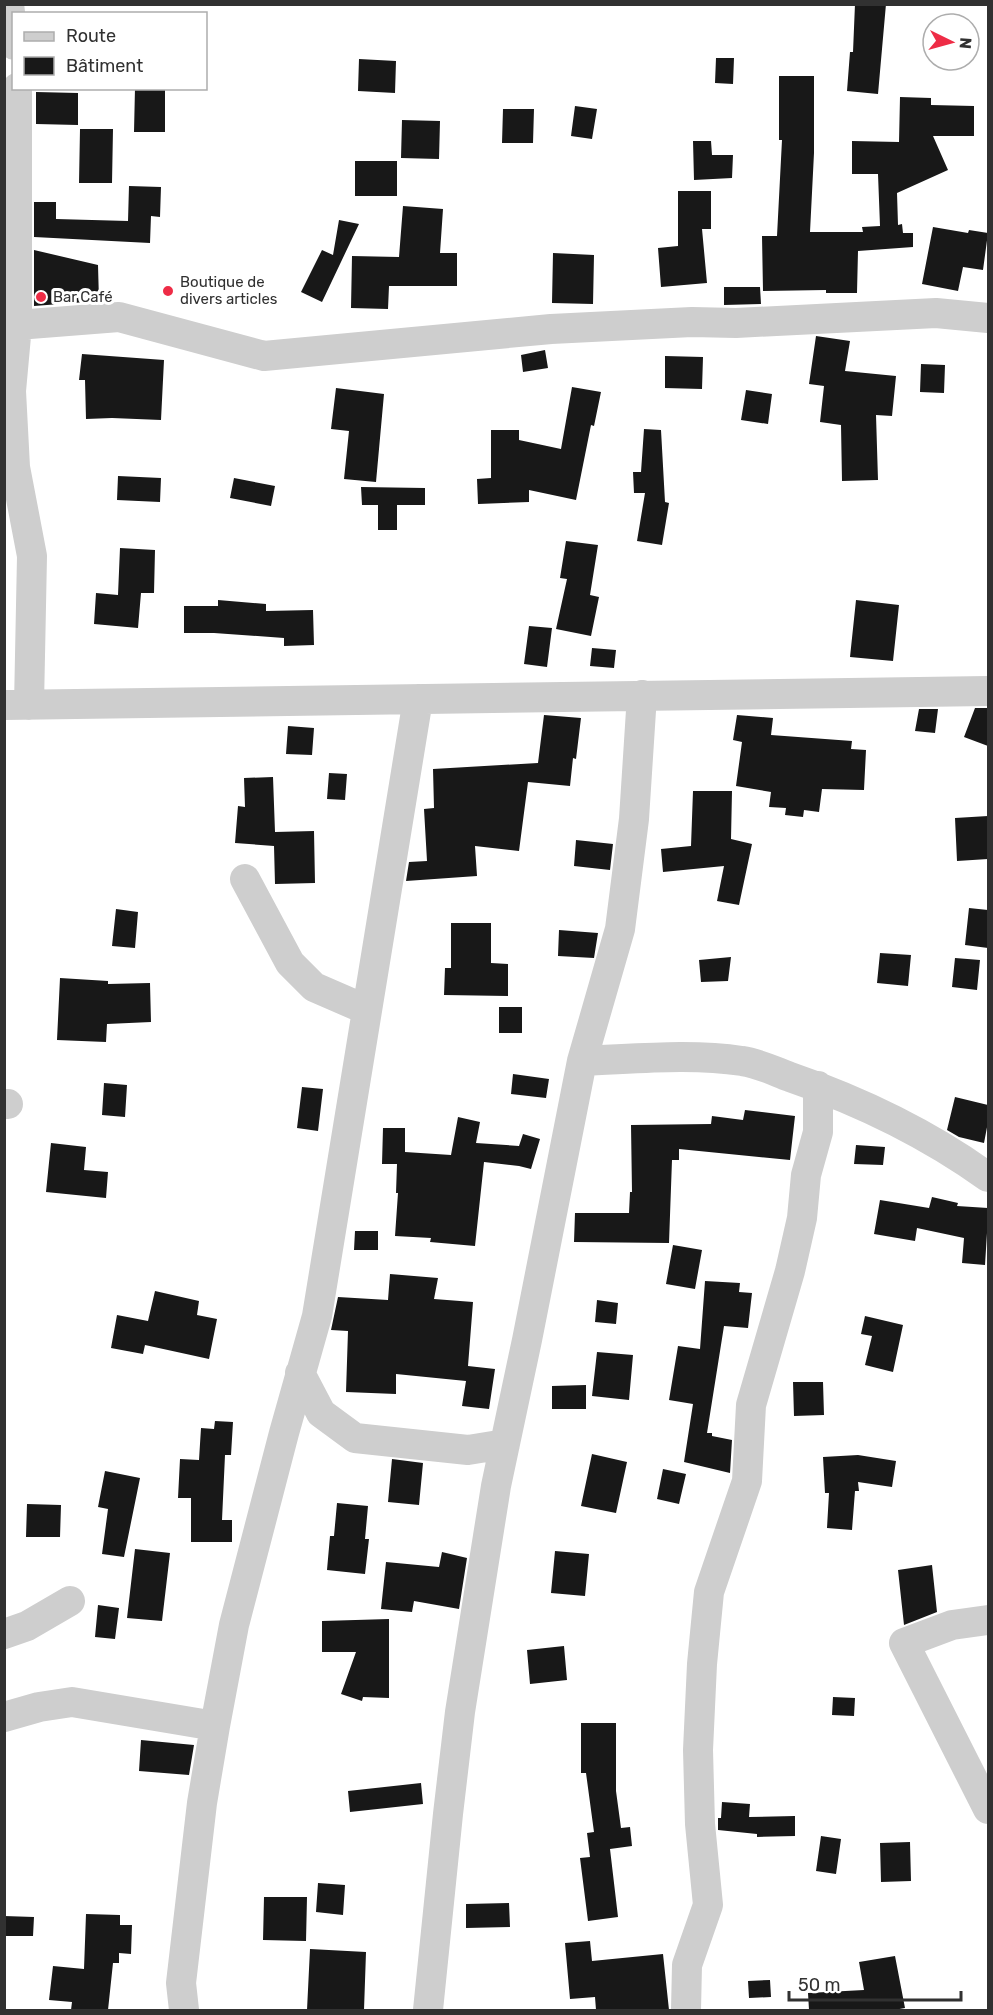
<svg xmlns="http://www.w3.org/2000/svg" width="993" height="2015" font-family="Rubik,sans-serif">
<style>
.building{fill:#181818}
.lines{fill:none;stroke-linecap:round;stroke-linejoin:round}
.minor{stroke:#cecece;stroke-width:30}
.poi-dot{fill:#ee2c46;stroke:#fff;stroke-width:2}
.labels{text-anchor:middle;dominant-baseline:central;stroke-width:6;stroke-linejoin:round;paint-order:stroke}
.poi-label{font-size:15px;fill:#313131;stroke:#fff;text-anchor:start}
</style>
<rect width="100%" height="100%" fill="#fff"/>
<path class="building" d="M855,4H886L878,94L847,91L850,52H853Z
M716,58H734L733,84L715,83Z
M359,59L396,61L395,93L358,91Z
M779,76H814V153L810,232H863L862,227L880,226L878,174H852V141L899,142L900,97L931,98V105L974,106V136H933L948,170L897,193L898,225L902,224L903,233H913V247L858,251L857,293H826V290L763,291L762,236H777L782,140H779Z
M135,88H165V132H134Z
M36,92L78,93V125L36,124Z
M575,106L597,109L592,139L571,136Z
M503,109H534L533,143H502Z
M402,120L440,121L439,159L401,158Z
M80,129H113L112,183H79Z
M693,141H711L712,155H733L732,178L694,180Z
M355,161H397V196H355Z
M129,186L161,187L160,217L151,216L150,243L34,237V202H56V219L128,221Z
M678,191H711V229H702L707,283L661,287L658,248L678,246Z
M403,206L443,209L440,253H457V286H389L388,309L351,308L352,256L399,257Z
M339,220L359,224L322,302L301,292L322,250L333,255Z
M933,227L968,233L969,230L988,233L983,270L963,267L958,291L922,284Z
M34,250L98,265L99,301L34,306Z
M553,253L594,255L593,304L552,303Z
M724,287H760L761,304L724,305Z
M816,336L850,341L845,371L896,376L892,416L876,415L878,480L842,481L841,425L820,422L824,386L809,384Z
M545,350L548,368L523,372L521,355Z
M82,354L164,360L161,420L112,418L86,419L85,380H79Z
M665,356L703,357L702,389L665,388Z
M921,364L945,365L944,393L920,392Z
M572,387L601,392L594,426L591,425L576,500L529,490V502L478,504L477,479L491,478V430H519V440L561,449Z
M336,388L384,394L376,482L344,479L349,431L331,429Z
M746,390L772,394L768,424L741,420Z
M644,429L661,430L665,502L669,503L662,545L637,541L645,493H634L633,472H641Z
M118,476L161,478L160,502L117,500Z
M234,478L275,486L271,506L230,498Z
M361,487L425,488V505H397V530H378V505H362Z
M566,541L598,545L590,595L599,597L591,636L556,629L567,579L560,578Z
M120,548L155,550L154,593H141L138,628L94,624L96,593L118,595Z
M218,600L266,604V611L313,610L314,645L284,646V638L214,633H184V606H218Z
M856,600L899,605L893,661L850,657Z
M529,626L552,628L547,667L524,664Z
M592,648L616,650L614,668L590,666Z
M975,708H988V746L964,737Z
M919,709H938L935,733L915,731Z
M544,715L581,718L576,759L573,758L570,786L528,782L519,851L475,846L477,876L406,881L409,862L427,861L424,809L434,808L433,769L538,763Z
M737,715L773,718L771,735L852,741L851,749L866,750L864,790L822,789L819,812L804,810L803,817L785,815L786,808L769,807L771,792L736,786L742,742L733,740Z
M288,726L314,728L312,755L286,754Z
M329,773L347,774L345,800L327,799Z
M273,777L275,832L314,831L315,883L275,884L274,846L235,843L238,806L245,807L244,778Z
M693,791H732L731,839L752,844L739,905L717,901L724,866L663,872L661,849L691,846Z
M988,816V859L957,861L955,818Z
M576,840L613,844L610,870L574,866Z
M969,908L988,910V948L965,945Z
M116,909L138,912L135,948L112,946Z
M451,923H491V963L508,964V996L444,995L445,968H451Z
M559,930L598,933L594,958L558,956Z
M880,953L911,955L908,986L877,983Z
M731,957L728,981L701,982L699,960Z
M955,958L980,960L977,990L952,987Z
M60,978L108,981V984L150,983L151,1022L107,1024L106,1042L57,1040Z
M499,1007H522V1033H499Z
M513,1074L549,1079L546,1098L511,1094Z
M104,1083L127,1085L125,1117L102,1115Z
M302,1087L323,1089L318,1131L297,1128Z
M955,1097L988,1105V1122L984,1143L959,1137L947,1130Z
M745,1110L795,1116L790,1160L679,1149V1160H672L669,1243L574,1242L575,1213H629L630,1192H632L631,1125L711,1124L712,1116L743,1120Z
M458,1117L480,1122L476,1143L519,1146L523,1134L540,1139L531,1169L519,1166L484,1162L475,1246L430,1242L431,1238L395,1236L398,1193H396L397,1164H382L383,1128H405V1152L451,1155Z
M51,1143L86,1147L84,1170L108,1172L106,1198L46,1192Z
M856,1145L885,1147L883,1165L854,1164Z
M932,1197L958,1203L957,1206L988,1208V1233H987L985,1265L962,1263L964,1238L917,1228L915,1241L874,1234L880,1200L929,1208Z
M355,1231H378V1250H354Z
M673,1245L702,1250L695,1289L666,1284Z
M390,1274L438,1278L434,1299L473,1302L468,1366L495,1369L489,1409L462,1406L466,1381L396,1374V1394L346,1392L348,1331L331,1330L338,1297L388,1300Z
M705,1281L740,1283L739,1292L752,1293L748,1328L724,1326L707,1433H712V1436L732,1440L730,1473L684,1462L693,1404L669,1400L678,1346L700,1349Z
M155,1291L199,1301L197,1315L217,1319L209,1359L145,1345L143,1354L111,1348L117,1315L148,1321Z
M597,1300L618,1303L616,1324L595,1322Z
M865,1316L903,1325L893,1372L865,1365L872,1336L861,1334Z
M597,1352L633,1355L629,1400L592,1396Z
M793,1382H823L824,1415L794,1416Z
M586,1385V1409H552V1386Z
M215,1421L233,1422L231,1455H225L222,1520H232V1542H191V1498H178L180,1459L199,1460L201,1428L214,1429Z
M592,1454L627,1462L616,1513L581,1506Z
M858,1455L896,1461L892,1487L858,1482L859,1491H855L852,1530L827,1528L829,1493H825L823,1457Z
M392,1459L423,1463L419,1505L388,1502Z
M663,1469L686,1474L679,1504L657,1499Z
M105,1471L140,1478L124,1557L102,1554L108,1509L98,1507Z
M337,1503L368,1506L365,1539H369L365,1574L327,1570L330,1536H334Z
M27,1504L61,1505L60,1537H26Z
M135,1549L170,1553L162,1621L127,1618Z
M555,1551L589,1554L585,1596L551,1593Z
M442,1552L467,1558L459,1609L414,1601L412,1612L381,1609L386,1562L439,1567Z
M932,1565L937,1612L904,1625L898,1570Z
M98,1605L119,1608L115,1639L95,1637Z
M389,1619V1698L363,1697L362,1701L341,1694L356,1652H322V1621Z
M564,1646L567,1680L530,1684L527,1650Z
M833,1697L855,1698L854,1716L832,1715Z
M581,1723H616V1791L621,1828L630,1827L632,1846L610,1849L618,1917L588,1921L580,1858L590,1857L587,1833L594,1832L586,1773H581Z
M141,1740L194,1745L189,1775L139,1771Z
M421,1783L423,1804L350,1812L348,1791Z
M722,1802L750,1804L749,1817L795,1816V1836L757,1837V1834L718,1830V1818H721Z
M821,1836L841,1839L836,1874L816,1871Z
M910,1842L911,1881L881,1882L880,1843Z
M318,1883L345,1885L343,1915L316,1912Z
M264,1897H307L306,1941L263,1940Z
M509,1903L510,1927L466,1928V1904Z
M86,1914L120,1915V1925H132L131,1954L119,1953V1963H113L108,2010H71L72,2002L49,2000L53,1966L84,1969Z
M4,1916L34,1917L33,1936H4Z
M590,1941L592,1961L663,1954L669,2010H596L595,1997L570,1999L565,1943Z
M310,1949L366,1952L364,2010H307Z
M895,1956L905,2008L894,2010H809L808,1993L864,1990L859,1962Z
M770,1980L771,1997L749,1998L748,1981Z"/>
<g class="lines">
<path class="minor" d="M9,4L14,45
M17,88V325L11,391L15,467L32,556L29,705
M4,323L17,325L119,317L264,356L551,329L692,322L736,323L936,313L988,318
M4,705L988,691
M245,879L290,963L314,987L367,1010
M582,1061C635,1059 690,1053 742,1061C758,1063 774,1071 790,1077C860,1101 928,1134 988,1177
M4,1104H8
M300,1373L321,1413L355,1438L468,1450L505,1444
M988,1620L952,1625L904,1643L988,1809
M4,1634L27,1626L70,1601
M4,1717L39,1707L72,1702L215,1726
M184,2010L181,1983L202,1803L215,1726L234,1625L284,1433L317,1316L418,699
M428,2010L448,1814L460,1712L496,1486L527,1340L582,1061L620,929L634,819L642,695
M686,2010L687,1965L708,1905L700,1824L698,1750L702,1664L709,1592L747,1481L751,1405L790,1271L802,1218L806,1175L818,1132V1086"/>
</g>
<g class="poi-dot">
<circle cx="168" cy="291" r="6"/>
<circle cx="41" cy="297" r="6"/>
</g>
<g class="labels">
<g class="poi-label">
<text x="180" y="282">Boutique de<tspan x="180" dy="17">divers articles</tspan></text>
<text x="53" y="297">Bar Café</text>
</g>
</g>
<rect width="993" height="2015" fill="none" stroke="#313131" stroke-width="12"/>
<rect x="12" y="12" width="195" height="78" fill="#ffffff" stroke="#adadad" stroke-width="1.5"/>
<rect x="24" y="32" width="30" height="9" fill="#cecece" stroke="#adadad" stroke-width="1.5"/>
<text x="66" y="42" font-size="18" fill="#313131">Route</text>
<rect x="24" y="57" width="30" height="18" fill="#181818" stroke="#adadad" stroke-width="1.5"/>
<text x="66" y="72" font-size="18" fill="#313131">Bâtiment</text>
<g transform="translate(951 42) rotate(95)"><circle r="28" fill="#ffffff" stroke="#adadad" stroke-width="1.5"/>
<path d="M0-4.5L10 22L0 15L-10 22Z" fill="#ee2c46"/>
<text y="-9" font-size="16" font-weight="bold" text-anchor="middle" fill="#313131">N</text>
</g>
<path d="M789 1991v9h172v-9" fill="none" stroke="#313131" stroke-width="3"/>
<text x="798" y="1991" font-size="18" fill="#313131" stroke="#ffffff" stroke-width="4.5" paint-order="stroke">50 m</text>
</svg>
